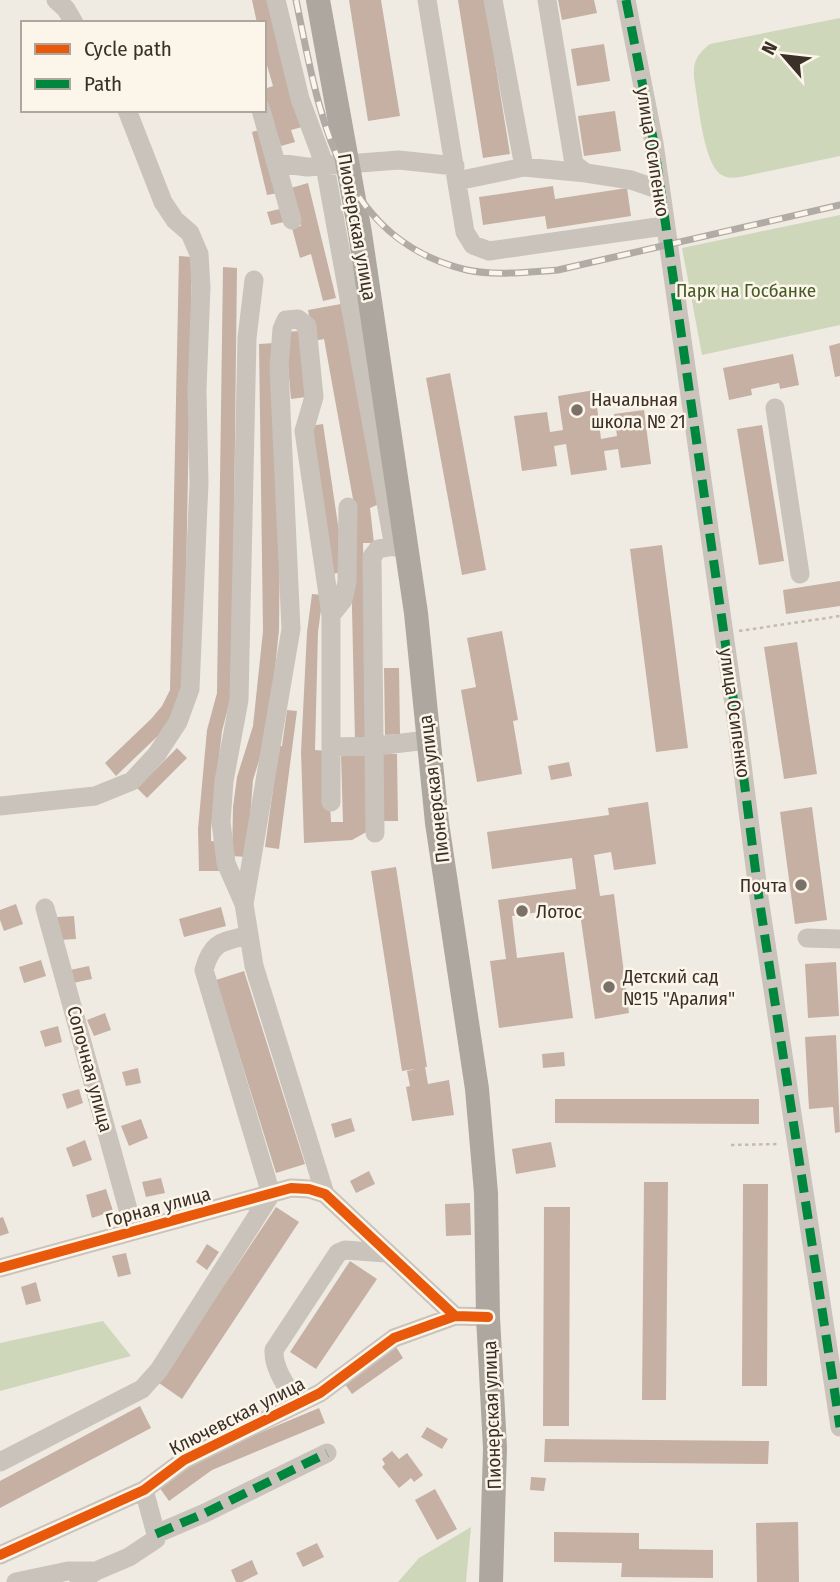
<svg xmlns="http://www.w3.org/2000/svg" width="840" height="1582" font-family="'Fira Sans Condensed',sans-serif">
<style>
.green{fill:#cfd7bb}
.building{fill:#c5b0a3}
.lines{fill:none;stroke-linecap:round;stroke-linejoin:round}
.path{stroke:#c2bbb3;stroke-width:2.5;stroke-dasharray:3.5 3.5;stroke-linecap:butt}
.minor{stroke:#c9c3bb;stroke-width:19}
.major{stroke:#aea7a0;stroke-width:24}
.rail-casing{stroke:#b1aba5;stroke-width:7}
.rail{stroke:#fcf5ea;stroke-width:4.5;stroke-dasharray:13;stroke-linecap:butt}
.quiet{stroke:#00873e;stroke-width:9;stroke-dasharray:18 9;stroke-linecap:butt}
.cycleway-casing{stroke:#fcf5ea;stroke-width:15}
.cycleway{stroke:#e8590c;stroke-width:10}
.poi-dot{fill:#7a7169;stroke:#fcf5ea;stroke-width:2.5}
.labels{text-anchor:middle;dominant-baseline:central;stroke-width:5;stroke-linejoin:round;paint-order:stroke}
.street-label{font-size:19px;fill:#3b3028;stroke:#fcf5ea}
.park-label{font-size:19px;fill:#455c29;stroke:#fcf5ea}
.poi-label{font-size:19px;fill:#3b3028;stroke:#fcf5ea;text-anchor:start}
</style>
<rect width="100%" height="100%" fill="#efebe3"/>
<path class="green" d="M840,18V156L741,177C733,178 727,179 720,174C703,161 698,100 694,78C693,61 697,54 710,44Z
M840,215V325L702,355L682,248Z
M103,1321L131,1356L0,1391V1343Z
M471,1527L466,1582H398L419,1558Z"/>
<path class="building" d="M252,0H269L302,127L291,130L295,142L281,146L264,92V89L273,86L264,55V23H257Z
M349,0H381L400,116L368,121Z
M458,0H485L510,154L483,158Z
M558,0H594L597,13L562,20Z
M604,44L610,81L577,86L571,49Z
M615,111L621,151L584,156L578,116Z
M262,129L278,193L267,195L252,132Z
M308,183L336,298L323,301L311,254L300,258L292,228L301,226L291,188Z
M553,186L555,199L627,188L631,216L547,229L545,216L483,225L479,197Z
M284,208L288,221L271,225L267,212Z
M179,256L192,257L184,690L165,729L116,776L105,763L151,719L162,706L170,690Z
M223,267L237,268L232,693L222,731L211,829V841L218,842L219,871H199L198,829L207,730L217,693Z
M341,304L379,504L370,508L374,543H363L368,740H355L350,522L357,521L324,339L314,341L308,310Z
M300,331L306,397L291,399L285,332Z
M275,343L280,534L279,630L269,728L253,780L247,857L232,856L233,807L237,777L253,726L263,631L259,344Z
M840,343V376L835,377L829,346Z
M793,354L799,385L780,389L779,383L751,389L752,395L729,400L723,368Z
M450,373L486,570L462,575L426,378Z
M595,390L601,439L617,436L614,414L644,410L651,464L621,468L618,449L604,451L607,470L571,475L566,444L554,446L557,466L522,471L514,416L547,412L550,432L563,430L558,396Z
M323,424L345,572L331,574L310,426Z
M762,425L784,561L759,565L737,429Z
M662,545L688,748L656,752L630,549Z
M840,581V606L786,614L783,590Z
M312,594L323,595L318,632L315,750L327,751L331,822H343L341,755L367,754L370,830L352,840L304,843L301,752L307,632Z
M502,631L518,720L513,721L522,774L477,782L461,690L476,687L467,638Z
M797,642L817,774L784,779L764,647Z
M384,668H399L400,734L385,735Z
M287,710L297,711L279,849L265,847L279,746H282Z
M177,748L187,758L147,798L137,788Z
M382,754H397L398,821H383Z
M569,762L572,776L551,780L548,766Z
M648,802L656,864L614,870L611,852L594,855L600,896L614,894L629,1013L595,1019L579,906L512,916L517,958L564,952L573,1018L499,1028L490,961L506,959L498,900L576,889L572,858L492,869L487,832L609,815L608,808Z
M812,807L827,920L795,924L780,812Z
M396,867L427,1067H425L428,1084L449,1080L454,1115L412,1121L406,1087L410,1086L407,1071L415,1069L402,1071L371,871Z
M16,904L23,924L4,931L0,920V910Z
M221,907L226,926L184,937L179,919Z
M74,916L76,939L59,940L57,917Z
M41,960L46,976L24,983L19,967Z
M836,962L839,1016L808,1018L805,964Z
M89,966L92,979L73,983L70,970Z
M244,971L305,1164L276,1173L216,980Z
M105,1013L111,1030L94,1036L87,1020Z
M58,1026L62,1042L45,1047L40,1031Z
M836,1035L840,1132L835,1133L833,1107L809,1109L805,1037Z
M564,1052L565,1066L543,1068L542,1054Z
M138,1068L141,1083L126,1086L122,1072Z
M79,1089L83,1103L67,1109L62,1094Z
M555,1099H759V1124L555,1123Z
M351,1118L355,1131L335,1138L331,1124Z
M141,1119L148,1138L129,1146L121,1126Z
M85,1140L92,1160L73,1167L66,1148Z
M551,1142L556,1167L516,1174L512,1149Z
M369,1171L375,1184L356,1193L350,1181Z
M161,1178L165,1193L146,1197L142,1182Z
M644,1182H668L666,1400H642Z
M743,1184H768L767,1386H742Z
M106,1189L113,1211L92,1218L86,1195Z
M470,1203L471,1235L446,1236L445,1204Z
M276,1207L299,1222L182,1399L159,1383Z
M544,1207H570L569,1426H543Z
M3,1217L9,1233L0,1236V1218Z
M207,1244L219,1252L207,1270L196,1262Z
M126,1253L131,1274L118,1277L112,1256Z
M350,1261L377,1279L316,1369L290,1352Z
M36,1282L41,1301L26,1305L21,1287Z
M396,1347L403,1358L352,1394L344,1383Z
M140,1406L151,1428L0,1508V1481Z
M319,1408L325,1423L212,1470L169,1501L159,1487L204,1456Z
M427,1427L448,1439L442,1449L421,1437Z
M545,1439L769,1441L768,1464L544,1462Z
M392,1451L399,1459L407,1453L423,1475L414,1482L411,1478L399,1488L382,1467L385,1464L382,1459Z
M531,1477L546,1478L544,1491L530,1490Z
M435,1489L457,1529L437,1540L415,1500Z
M798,1522L799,1582H757L756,1523Z
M554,1532L639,1533V1549L713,1550V1578L621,1577L622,1563L554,1562Z
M317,1543L324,1557L303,1567L296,1553Z
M252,1560L258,1574L242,1582H236L231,1570Z"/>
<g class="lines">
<path class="path" d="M739,631L840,616
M731,1145L780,1144"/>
<path class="minor" d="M56,0L66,9L74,23
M276,0L300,99L325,166L394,547
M427,0L465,232L473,245L489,251L664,226
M493,0L524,167
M547,0L574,164L586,173L631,180L660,190
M626,0L654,143L737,725L759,898L840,1427
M261,110L292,220
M277,163L307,167L399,160L455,166
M457,181L524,167L586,173
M775,408L800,574
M331,615L343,600L347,582L348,507
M331,747L376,746L428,740
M331,802V615L304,431L314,397L307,326L298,319L286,320L282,329L279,367L291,629L244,904L254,966L325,1194L455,1316
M0,806L95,796L132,781L157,754L178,722L190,689L199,483L197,390L201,287L199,254L190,233L175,220L163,202L127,110
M375,833L372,557L378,549L406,544
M244,904L226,863L221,822L224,781L239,700L247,338L254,280
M45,908L134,1231
M807,938L840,939
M0,1268L291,1188L309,1189L325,1194
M297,1404C288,1388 273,1369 274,1350L338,1253L345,1250L386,1253
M0,1462L142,1389L159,1370L271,1194L204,970C212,941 222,942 249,935
M156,1534L205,1513L327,1453
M0,1555L144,1490L184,1460L320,1393L394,1338L455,1316L488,1317
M16,1582L68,1571H95
M79,1582L96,1571L129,1557L156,1539V1534L144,1490"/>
<path class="major" d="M318,0L360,233L416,613L437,823L477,1089L486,1193L488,1317L495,1448L491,1582"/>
<g class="rail-casing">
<path id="rail" d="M296,0C319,111 336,239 467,270C495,276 529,272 558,270L840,205"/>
</g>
<use href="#rail" class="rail"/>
<path class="quiet" d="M626,0L654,143L737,725L759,898L840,1427
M156,1534L205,1513L327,1453"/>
<g class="cycleway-casing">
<path id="cycleway" d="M0,1268L291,1188L309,1189L325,1194L455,1316
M0,1555L144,1490L184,1460L320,1393L394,1338L455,1316L488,1317"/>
</g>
<use href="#cycleway" class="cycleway"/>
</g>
<g class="poi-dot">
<circle cx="577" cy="410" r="7"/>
<circle cx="801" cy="885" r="7"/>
<circle cx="522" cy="911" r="7"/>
<circle cx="609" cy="987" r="7"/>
</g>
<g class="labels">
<g class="street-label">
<text transform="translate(653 152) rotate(81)">улица Осипенко</text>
<text transform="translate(357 227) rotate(80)">Пионерская улица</text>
<text transform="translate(735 713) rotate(82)">улица Осипенко</text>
<text transform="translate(434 789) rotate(-97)">Пионерская улица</text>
<text transform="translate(90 1069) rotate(75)">Сопочная улица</text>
<text transform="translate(158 1207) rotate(-15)">Горная улица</text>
<text transform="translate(492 1415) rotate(-92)">Пионерская улица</text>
<text transform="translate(237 1416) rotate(-27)">Ключевская улица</text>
</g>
<g class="park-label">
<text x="746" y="290">Парк на Госбанке</text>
</g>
<g class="poi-label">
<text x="591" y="399">Начальная<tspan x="591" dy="22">школа № 21</tspan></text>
<text x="787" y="885" text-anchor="end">Почта</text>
<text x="536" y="911">Лотос</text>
<text x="623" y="976">Детский сад<tspan x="623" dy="22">№15 "Аралия"</tspan></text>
</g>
</g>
<rect x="21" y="21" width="245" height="91" fill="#fcf5ea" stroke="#afa69c" stroke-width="2"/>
<rect x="35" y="44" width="35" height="10" fill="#e8590c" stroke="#afa69c" stroke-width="2"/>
<text x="84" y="56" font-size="21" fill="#3b3028">Cycle path</text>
<rect x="35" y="79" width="35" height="10" fill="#00873e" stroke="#afa69c" stroke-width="2"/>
<text x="84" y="91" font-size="21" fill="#3b3028">Path</text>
<g transform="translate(784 56) rotate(298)" stroke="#fcf5ea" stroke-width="5" paint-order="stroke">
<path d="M0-5L12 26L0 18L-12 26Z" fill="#3b3028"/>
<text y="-10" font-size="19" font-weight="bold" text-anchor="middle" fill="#3b3028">N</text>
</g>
</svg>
